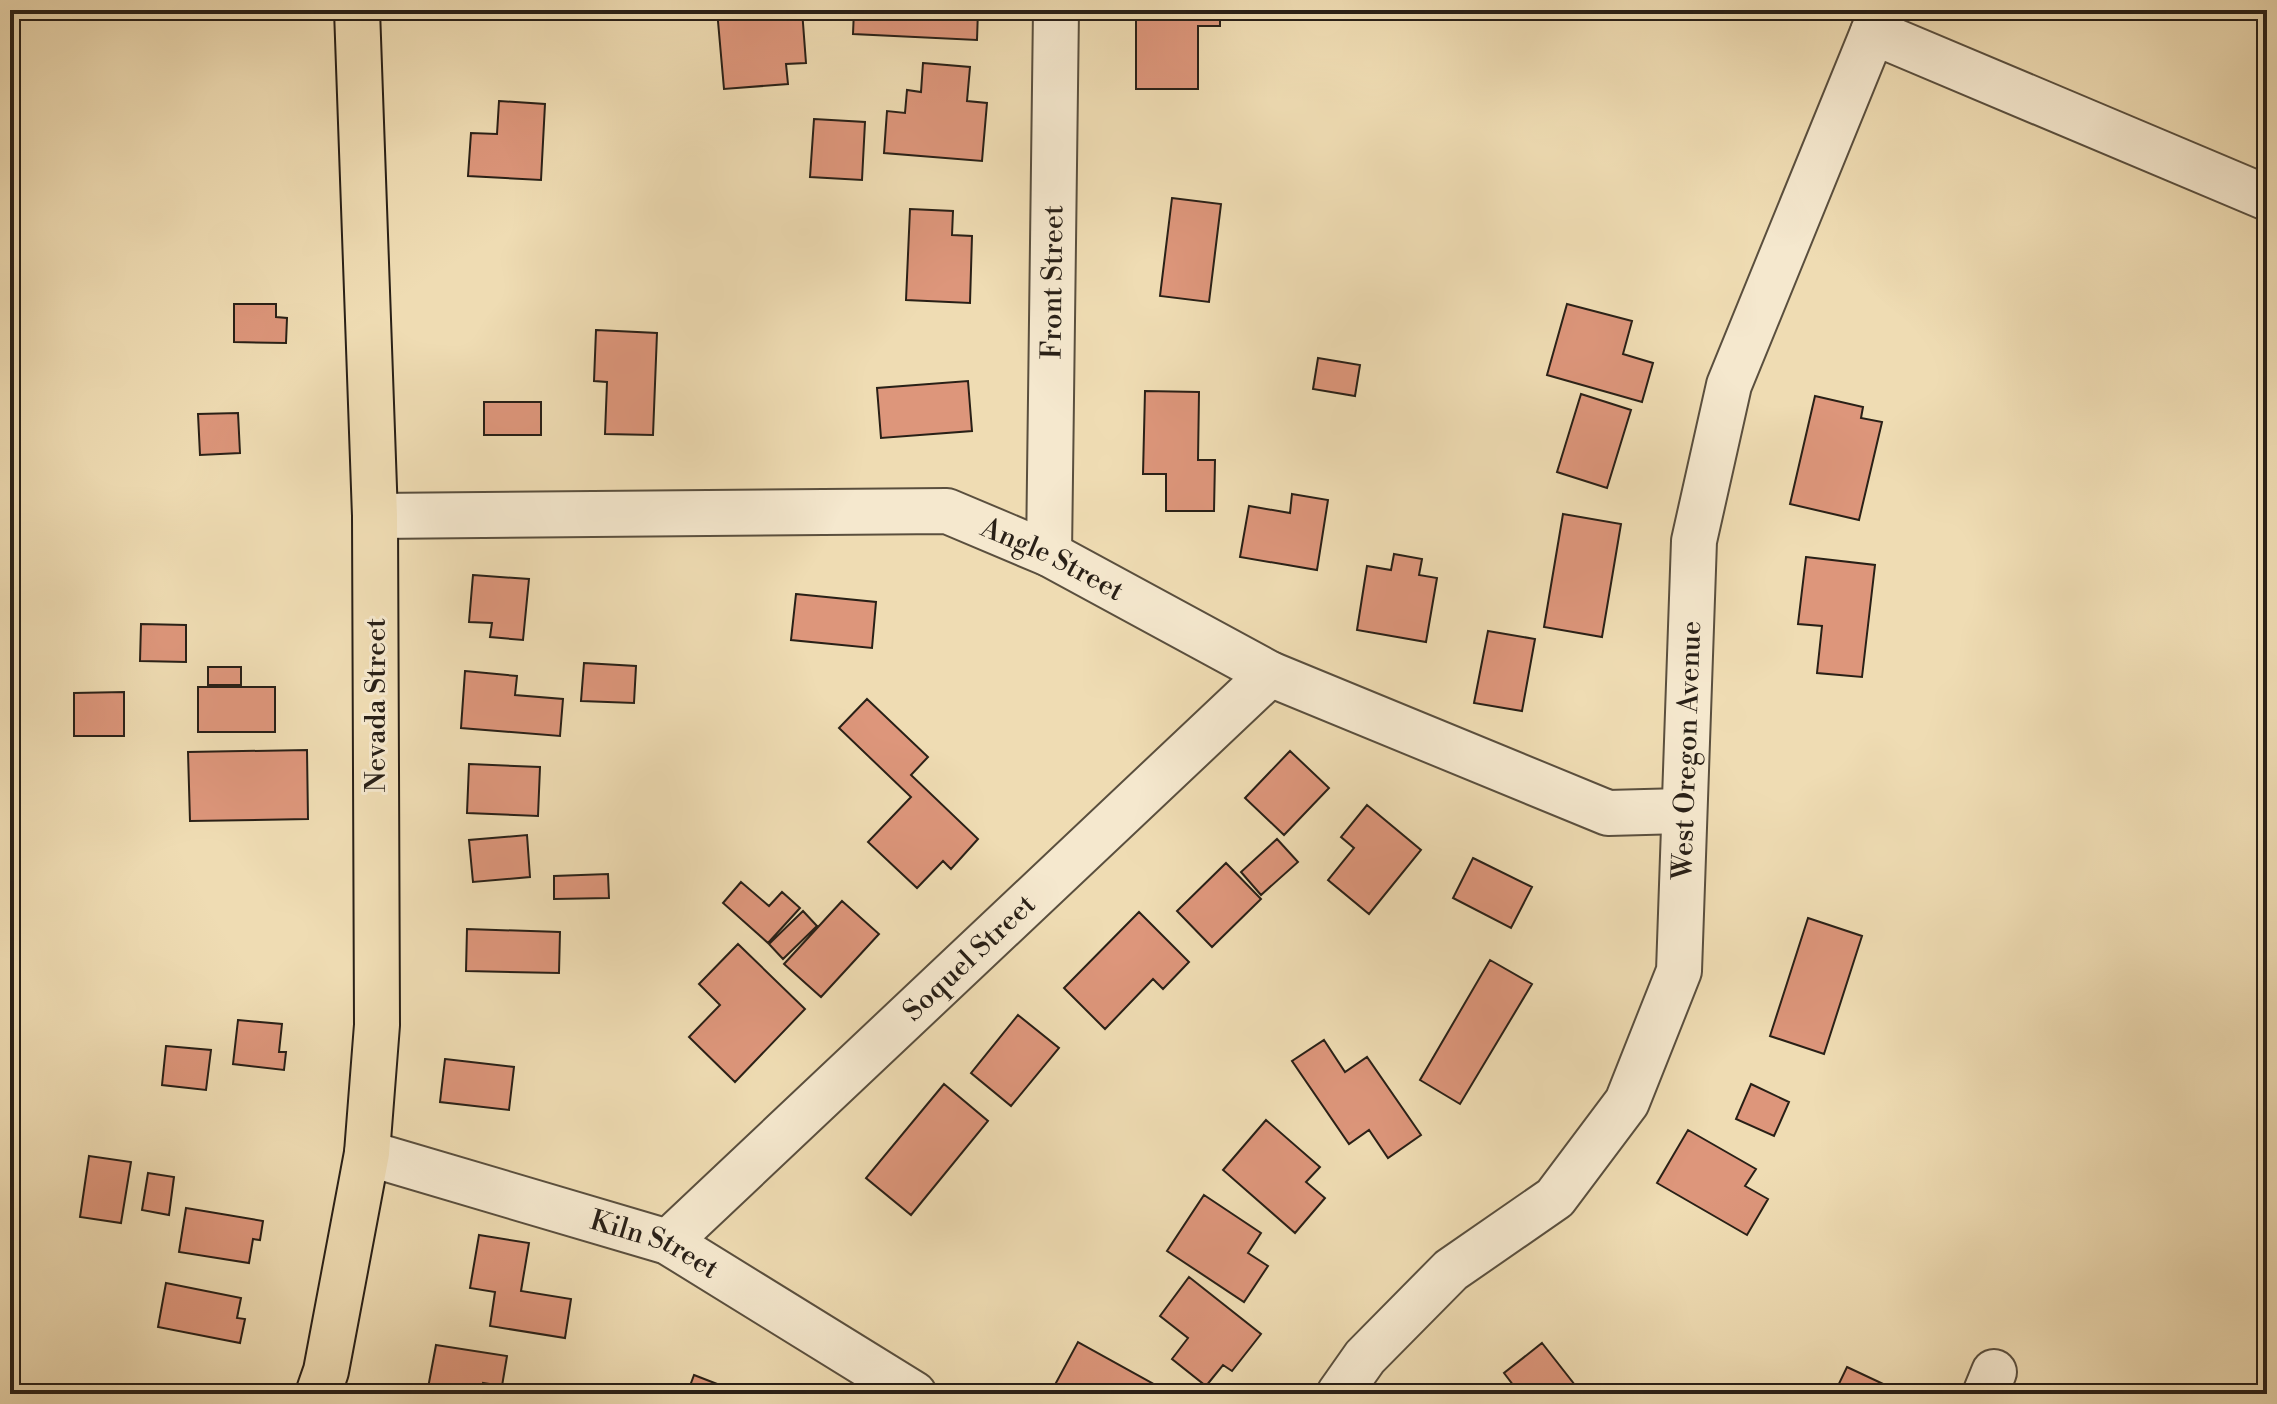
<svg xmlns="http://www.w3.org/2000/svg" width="2277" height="1404" font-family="'Libre Bodoni',serif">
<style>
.building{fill:#dd967b;stroke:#292017;stroke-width:2}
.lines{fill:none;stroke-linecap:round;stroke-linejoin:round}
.minor-casing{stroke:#5a4f3e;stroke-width:48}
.major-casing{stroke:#292017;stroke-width:48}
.minor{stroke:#f5e8ce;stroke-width:44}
.major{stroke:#efdcb3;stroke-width:44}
.labels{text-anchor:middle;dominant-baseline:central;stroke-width:6;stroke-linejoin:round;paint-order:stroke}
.street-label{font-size:28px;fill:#292017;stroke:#f5e8ce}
</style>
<rect width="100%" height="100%" fill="#efdcb3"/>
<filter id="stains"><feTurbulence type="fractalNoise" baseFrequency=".0025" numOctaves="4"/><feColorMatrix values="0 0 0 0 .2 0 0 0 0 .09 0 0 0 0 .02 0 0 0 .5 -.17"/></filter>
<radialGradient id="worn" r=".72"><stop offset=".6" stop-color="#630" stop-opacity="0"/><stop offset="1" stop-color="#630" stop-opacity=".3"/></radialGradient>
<path class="building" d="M717,10H802L806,63L786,64L788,84L724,89Z
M854,10H978L977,40L853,34Z
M1136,10H1220V26H1198V89H1136Z
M923,63L970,67L967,101L987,103L982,161L884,153L887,111L905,113L907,90L921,92Z
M499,101L545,104L541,180L468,176L471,133L497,134Z
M814,119L865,122L862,180L810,177Z
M1172,198L1221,204L1209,302L1160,296Z
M910,209L953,211L952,235L972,236L970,303L906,300Z
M234,304H276V317L287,318L286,343L234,342Z
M1567,304L1632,321L1623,354L1653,363L1642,402L1547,375Z
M596,330L657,333L653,435L605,434L607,382L594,381Z
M1318,358L1360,365L1355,396L1313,389Z
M968,381L972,431L881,438L877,388Z
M1145,391L1199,392L1198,460H1215L1214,511H1166V474H1143Z
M1581,394L1631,410L1607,488L1557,472Z
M1815,396L1863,407L1861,418L1882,422L1859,520L1790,504Z
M484,402H541V435H484Z
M238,413L240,453L200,455L198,414Z
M1292,494L1328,500L1317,570L1240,557L1249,506L1290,513Z
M1563,514L1621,524L1602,637L1544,627Z
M1394,554L1422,559L1419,575L1437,578L1426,642L1357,630L1367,566L1391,570Z
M1806,557L1875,565L1862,677L1817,673L1822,626L1798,624Z
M473,575L529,579L523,640L490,637L492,623L469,622Z
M796,594L876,602L872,648L791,640Z
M141,624L186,625V662L140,661Z
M1488,631L1535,639L1522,711L1474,703Z
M584,663L636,666L634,703L581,701Z
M208,667H241V685H208Z
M465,671L517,676L515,695L563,699L560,736L461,728Z
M198,687H275V732H198Z
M124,692V736H74V693Z
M867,699L928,757L911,775L978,839L951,869L943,861L917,888L868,842L911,797L839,728Z
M307,750L308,819L190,821L188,752Z
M1290,751L1329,788L1284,835L1245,798Z
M469,764L540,767L538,816L467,813Z
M1367,805L1421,850L1369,914L1328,880L1354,848L1341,837Z
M527,835L530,877L473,882L469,840Z
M1277,839L1298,862L1261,895L1241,872Z
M1473,858L1532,887L1511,928L1453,898Z
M1226,863L1261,899L1212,947L1177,911Z
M608,874L609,898L554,899V876Z
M741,882L769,906L782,892L800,908L768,943L723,903Z
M842,901L879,934L821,997L784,964Z
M803,911L817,926L783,959L769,944Z
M1139,912L1189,962L1163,989L1153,979L1105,1029L1064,988Z
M1808,918L1862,936L1824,1054L1770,1036Z
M467,929L560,932L559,973L466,971Z
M738,944L805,1009L735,1082L689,1037L720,1005L699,984Z
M1490,960L1532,984L1460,1104L1420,1080Z
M1018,1015L1059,1048L1011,1106L971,1073Z
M238,1020L282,1024L279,1052H286L284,1070L233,1064Z
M1324,1040L1345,1072L1367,1057L1421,1135L1388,1158L1369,1130L1349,1144L1292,1061Z
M166,1046L211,1050L206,1090L162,1085Z
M445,1059L514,1067L509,1110L440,1102Z
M944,1084L988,1121L911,1215L866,1178Z
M1751,1084L1789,1102L1774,1136L1736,1119Z
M1266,1120L1320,1167L1306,1182L1325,1198L1295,1233L1223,1170Z
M1688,1130L1756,1169L1745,1186L1768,1199L1747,1235L1657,1183Z
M89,1156L131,1162L121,1223L80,1217Z
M148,1173L174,1177L169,1215L142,1210Z
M1204,1195L1261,1233L1248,1253L1268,1266L1244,1302L1167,1251Z
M186,1208L263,1221L260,1240L253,1239L249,1263L179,1252Z
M479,1235L529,1243L521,1291L571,1299L565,1338L490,1326L495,1292L470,1288Z
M1189,1277L1261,1334L1232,1371L1223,1365L1206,1386L1172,1359L1188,1338L1160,1316Z
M166,1283L241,1298L237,1318L245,1319L240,1343L158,1327Z
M1078,1342L1172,1394H1050Z
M1542,1343L1582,1394H1520L1504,1373Z
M436,1345L507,1356L502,1386L483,1383L481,1394L428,1388Z
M1847,1367L1894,1389L1892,1394H1834Z
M694,1375L743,1394H687Z"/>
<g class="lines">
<g class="minor-casing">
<g id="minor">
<path d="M1873,32L2267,198"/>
<path id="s1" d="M375,516L947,511L1049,554L1270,674L1608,813L1682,811"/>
<path id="s2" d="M1049,554L1056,10"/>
<path id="s3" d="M367,1153L668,1242L914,1394"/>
<path id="s4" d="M668,1242L1270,674"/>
<path id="s5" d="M1339,1394L1365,1357L1451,1270L1555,1198L1627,1102L1679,971L1694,541L1729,385L1873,32L1885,10"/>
<path d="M1985,1394L1994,1372"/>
</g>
</g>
<g class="major-casing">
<path id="major" d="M318,1394L326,1371L367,1153L377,1025L375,516L357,10"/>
</g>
<use href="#minor" class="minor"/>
<use href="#major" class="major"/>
</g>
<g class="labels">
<g class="street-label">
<text stroke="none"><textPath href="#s2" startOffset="272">Front Street</textPath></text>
<text stroke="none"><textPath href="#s1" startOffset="688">Angle Street</textPath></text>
<text transform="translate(376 705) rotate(-90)">Nevada Street</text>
<text stroke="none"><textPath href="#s5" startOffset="776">West Oregon Avenue</textPath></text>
<text stroke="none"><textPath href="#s4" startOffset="414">Soquel Street</textPath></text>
<text stroke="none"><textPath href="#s3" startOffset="302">Kiln Street</textPath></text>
</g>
</g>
<rect width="2277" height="1404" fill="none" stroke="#efdcb3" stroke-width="40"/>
<rect x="12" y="12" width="2253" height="1380" fill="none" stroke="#292017" stroke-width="4"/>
<rect x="20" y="20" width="2237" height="1364" fill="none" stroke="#292017" stroke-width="2"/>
<rect width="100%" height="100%" filter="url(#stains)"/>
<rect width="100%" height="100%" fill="url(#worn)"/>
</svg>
